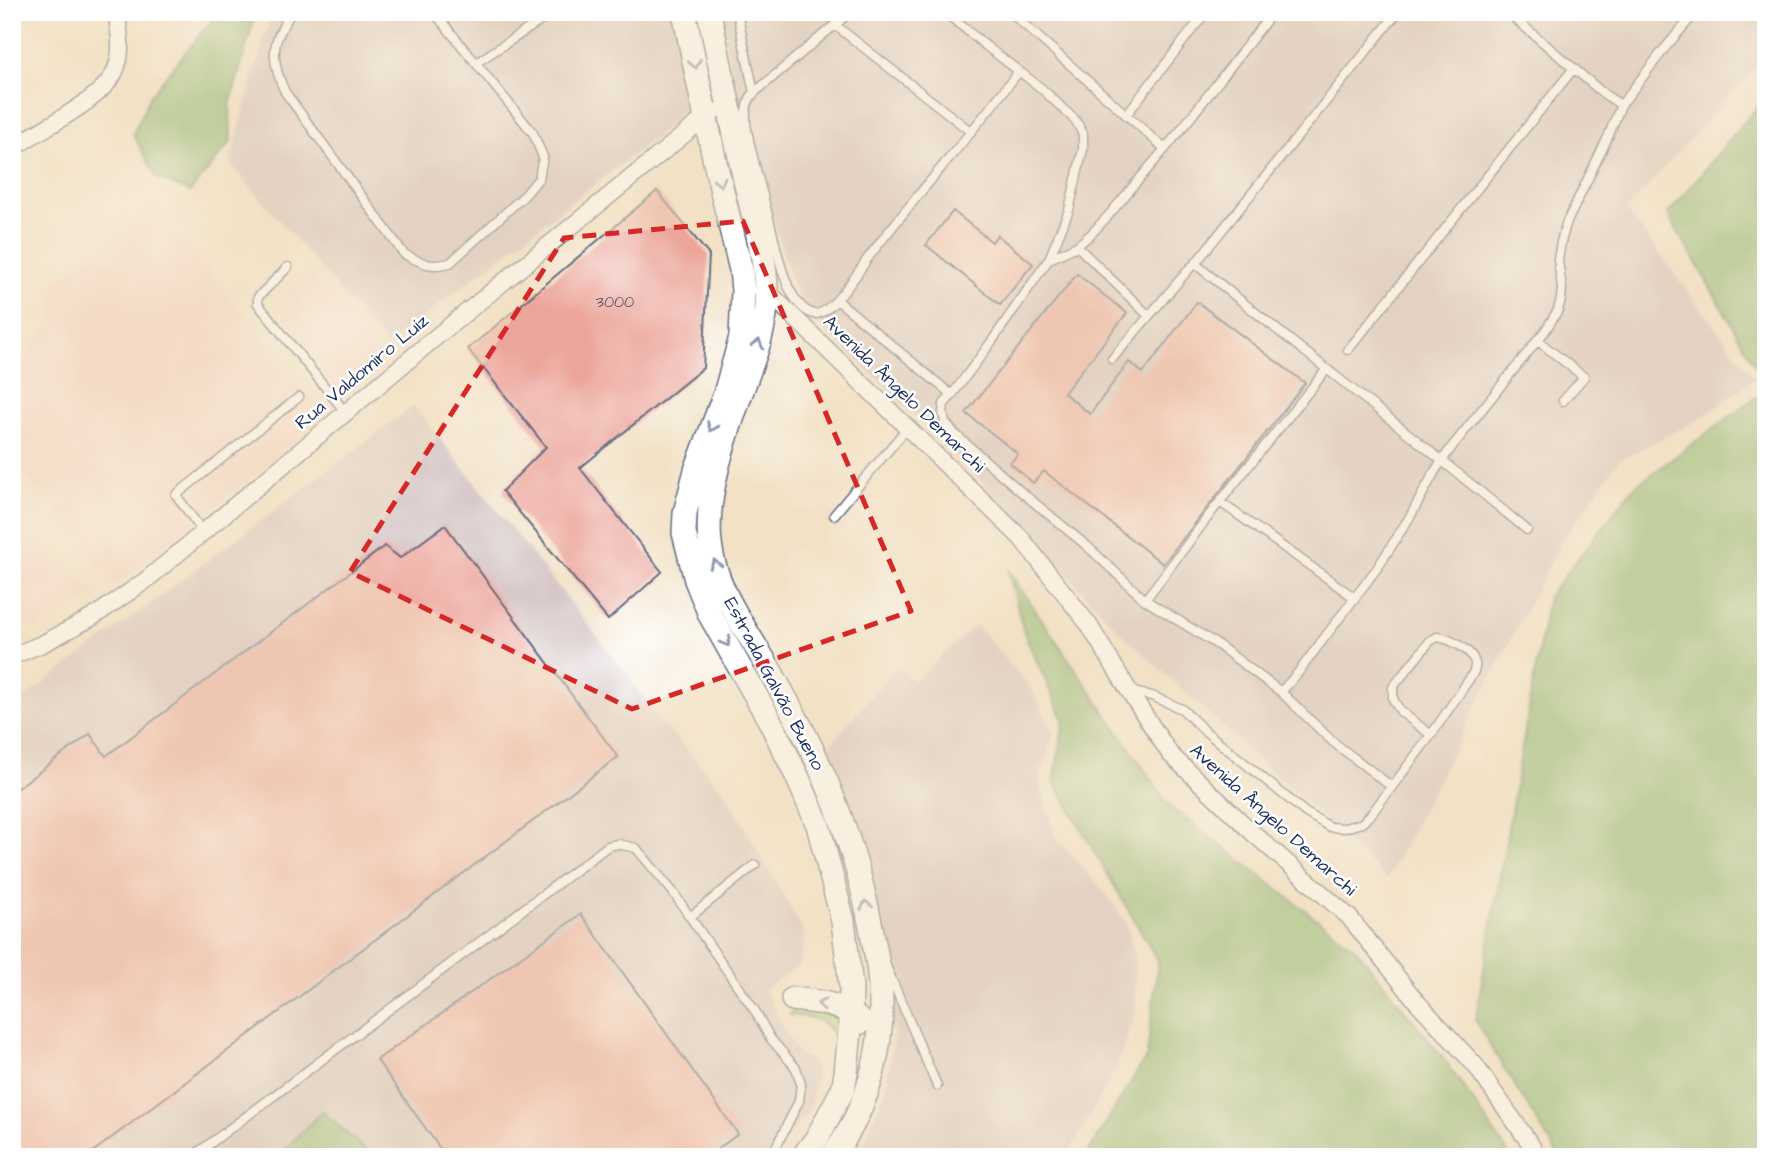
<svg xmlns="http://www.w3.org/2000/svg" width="1778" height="1169" font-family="'Architects Daughter',sans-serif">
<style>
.built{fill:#f6d2c5}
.industrial{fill:#d1bfbf}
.green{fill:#a8d37f;stroke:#62816e;stroke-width:2}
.forest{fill:#86b56e;stroke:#507266;stroke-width:2}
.building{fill:#eca59a}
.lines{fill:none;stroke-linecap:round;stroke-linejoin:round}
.lane-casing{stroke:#666d82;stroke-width:11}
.street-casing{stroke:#666d82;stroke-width:19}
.secondary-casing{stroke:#666d82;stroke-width:26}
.lane{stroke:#fff;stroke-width:8}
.street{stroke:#fff;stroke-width:16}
.secondary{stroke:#fff;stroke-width:23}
.oneway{stroke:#8d97ae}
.marked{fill:none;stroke:#d62828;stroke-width:5;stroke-dasharray:14 9;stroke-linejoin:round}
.labels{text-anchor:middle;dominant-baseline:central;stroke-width:5;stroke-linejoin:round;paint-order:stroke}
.number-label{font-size:16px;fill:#4f4c6d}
.street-label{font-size:19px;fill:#1b2f5e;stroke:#fff}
</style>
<rect width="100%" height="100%" fill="#fff"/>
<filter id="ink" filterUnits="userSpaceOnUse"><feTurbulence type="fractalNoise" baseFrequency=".0143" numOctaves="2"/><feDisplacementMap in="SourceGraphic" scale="14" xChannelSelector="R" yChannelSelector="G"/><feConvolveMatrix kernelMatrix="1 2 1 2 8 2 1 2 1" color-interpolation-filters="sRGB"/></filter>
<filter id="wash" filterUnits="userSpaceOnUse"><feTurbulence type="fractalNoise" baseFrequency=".00686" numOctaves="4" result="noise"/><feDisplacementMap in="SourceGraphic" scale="28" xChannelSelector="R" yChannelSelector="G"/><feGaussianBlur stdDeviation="1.57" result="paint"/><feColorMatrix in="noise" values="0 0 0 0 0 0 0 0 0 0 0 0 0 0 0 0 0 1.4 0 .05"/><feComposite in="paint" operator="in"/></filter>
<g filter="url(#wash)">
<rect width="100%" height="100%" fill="#f2e1c5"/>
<path class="built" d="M155,205L326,415L191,526L115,585L12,461V373L55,319V285Z
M310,272L318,285H326L363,326L356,333L375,355L371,359L376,366L367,374L366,379L346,396L283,316L296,306L287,291Z
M12,498L24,532L97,592L36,628L12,620Z"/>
<path class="industrial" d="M274,12H673L696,106L387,345L230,164L264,36Z
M719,12H1766V56L1626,210L1755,379L1702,418L1619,460L1560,544L1387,879L1121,633L960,458L805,311L789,274L734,86Z
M414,406L625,671L648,706L726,794L805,934L800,965L764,990L797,1053L810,1059L817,1072L810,1110L771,1157H73L12,1129V707Z
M976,625L1031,688L1054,734L1039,780L1055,835L1108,896L1128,926L1134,956L1136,1010L1116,1069L1067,1157H852L865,1139L886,1087L894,1035L875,891L825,750L897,666L914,681Z"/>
<path class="green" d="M793,1010H818L837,1017L840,1022L838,1038C821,1017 817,1018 790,1015Z"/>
<path class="forest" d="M219,12H255L250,34L230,105L231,142L190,192L157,178L133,134L151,94Z
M1766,96V384L1668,214Z
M1766,390V1157H1559L1475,1021L1548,597L1634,487Z
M1008,570L1169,806L1356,949L1447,1063L1511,1157H1085L1147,1056L1158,961L1054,782L1064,721L1024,633Z
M322,1111L373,1157H278Z"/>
<g id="blocks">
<path class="building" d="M657,191L709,255L703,368L580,468L662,572L608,620L502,491L546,447L468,349Z
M953,211L992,242L997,235L1033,264L1000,305L926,245Z
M1077,274L1127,313L1064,393L1090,414L1129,362L1143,373L1197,302L1305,383L1163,564L1044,471L1033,483L1010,463L1018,454L966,413Z
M445,525L618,757L86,1157H12V792L90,734L106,756L385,546L400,558Z
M581,914L738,1134L707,1157H446L377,1060Z"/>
</g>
</g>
<g filter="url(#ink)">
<use href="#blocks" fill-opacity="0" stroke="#666d82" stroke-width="2"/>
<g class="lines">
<g class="lane-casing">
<path id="lane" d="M291,12C286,22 278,33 276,43C272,60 278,77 285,92L404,254C422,263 430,268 450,263L525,195L539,178L543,157L533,133L434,12
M737,12L754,93
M850,12L754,93C746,101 745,112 746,123C750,152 760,182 767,211C774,236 778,264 789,288C793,297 803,312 814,314C831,316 859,271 868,258C917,194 971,135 1019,71
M945,12L986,46L1041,88L1076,121L1083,134V149L1069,210L1049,259L992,341L952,395
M1010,12L1165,149
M1507,12L1604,94L1621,105
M835,25L970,131
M476,63L554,12
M1126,115L1206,12
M1077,246L1149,316
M1049,259L1077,246L1091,234L1108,216L1180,131L1273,12
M1194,265L1398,12
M288,267L258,297V304L346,413
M837,300L952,395L944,404L943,413L945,422L955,434L1019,490L1087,546L1145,600L1218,645L1281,692L1333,742L1392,787
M1537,340L1584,377L1563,401
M1348,350L1574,68
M1112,359L1190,268L1194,265L1198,266C1307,355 1419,440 1527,530
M1220,502L1355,598
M834,515L908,427
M203,532L176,495L299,397
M1145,600L1214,509L1326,370
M1132,692L1152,696L1182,709L1205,731L1306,813L1330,827L1345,828L1362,823L1372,813L1431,735L1472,675C1475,670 1477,664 1473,658C1468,648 1448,638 1437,637L1430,641L1393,687V699L1400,711L1431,735
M1281,692L1297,674L1378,567L1411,515L1435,471L1451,448L1545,331L1558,310L1561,299L1562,288L1558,260L1561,242L1566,224L1608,137L1621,105L1665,48L1696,12
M690,917L755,865
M886,966L937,1086
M192,1157L608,846L618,844L636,848L673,892L690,917L755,1011L770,1038L796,1068L801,1084L799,1101L777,1145L768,1157"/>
</g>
<g class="street-casing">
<path id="street" d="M12,149C40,128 108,99 117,66C123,49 119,29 116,12
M764,288L1021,538L1089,625L1129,691L1170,754L1254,834L1349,917L1417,1002L1475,1065L1531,1145L1537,1157
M12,656L42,644L93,617L145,581L436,337L713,111"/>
</g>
<g class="secondary-casing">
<path id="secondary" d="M684,12L715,162L741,270L743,290L741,337L725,394L696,470L685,513L684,533L696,580L710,615L769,719L797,776L818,825L843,921L851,987L850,1030L846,1073L843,1089L817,1138L803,1157
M709,12C721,70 733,127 746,184C755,226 771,272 765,315C762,337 754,358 746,379C729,427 704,492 710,543C715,592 749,632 772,674C788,704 806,734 819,765C843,818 861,874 872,932C874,946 878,960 879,974C887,1038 871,1105 832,1157
M793,999C817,1002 843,1003 861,1022"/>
</g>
<use href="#lane" class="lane"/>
<use href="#street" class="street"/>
<use href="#secondary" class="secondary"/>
</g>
<defs><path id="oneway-chevron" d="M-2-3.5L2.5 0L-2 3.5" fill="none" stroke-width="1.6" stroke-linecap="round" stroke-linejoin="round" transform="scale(1.75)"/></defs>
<g class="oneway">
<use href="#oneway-chevron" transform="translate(695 64) rotate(78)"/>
<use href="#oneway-chevron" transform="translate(720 182) rotate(76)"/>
<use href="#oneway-chevron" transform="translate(758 344) rotate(-74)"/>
<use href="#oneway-chevron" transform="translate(712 427) rotate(111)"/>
<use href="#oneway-chevron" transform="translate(715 564) rotate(-104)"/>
<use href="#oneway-chevron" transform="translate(726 642) rotate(60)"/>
<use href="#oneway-chevron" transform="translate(866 905) rotate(-103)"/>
<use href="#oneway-chevron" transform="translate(822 1004) rotate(-170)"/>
</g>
</g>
<path d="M0 0H1778V1169H0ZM743,221L911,611L632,709L350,572L564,238Z" fill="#f2e1c5" fill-opacity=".55" fill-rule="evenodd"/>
<path class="marked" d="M743,221L911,611L632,709L350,572L564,238Z"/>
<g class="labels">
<g class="number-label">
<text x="615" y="302">3000</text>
</g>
<g class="street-label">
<text transform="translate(362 372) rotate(-40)">Rua Valdomiro Luíz</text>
<text transform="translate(904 394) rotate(44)">Avenida Ângelo Demarchi</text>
<text transform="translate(774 684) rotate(62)">Estrada Galvão Bueno</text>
<text transform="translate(1273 820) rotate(42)">Avenida Ângelo Demarchi</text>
</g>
</g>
<rect width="1778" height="1169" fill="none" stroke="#fff" stroke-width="42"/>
</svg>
